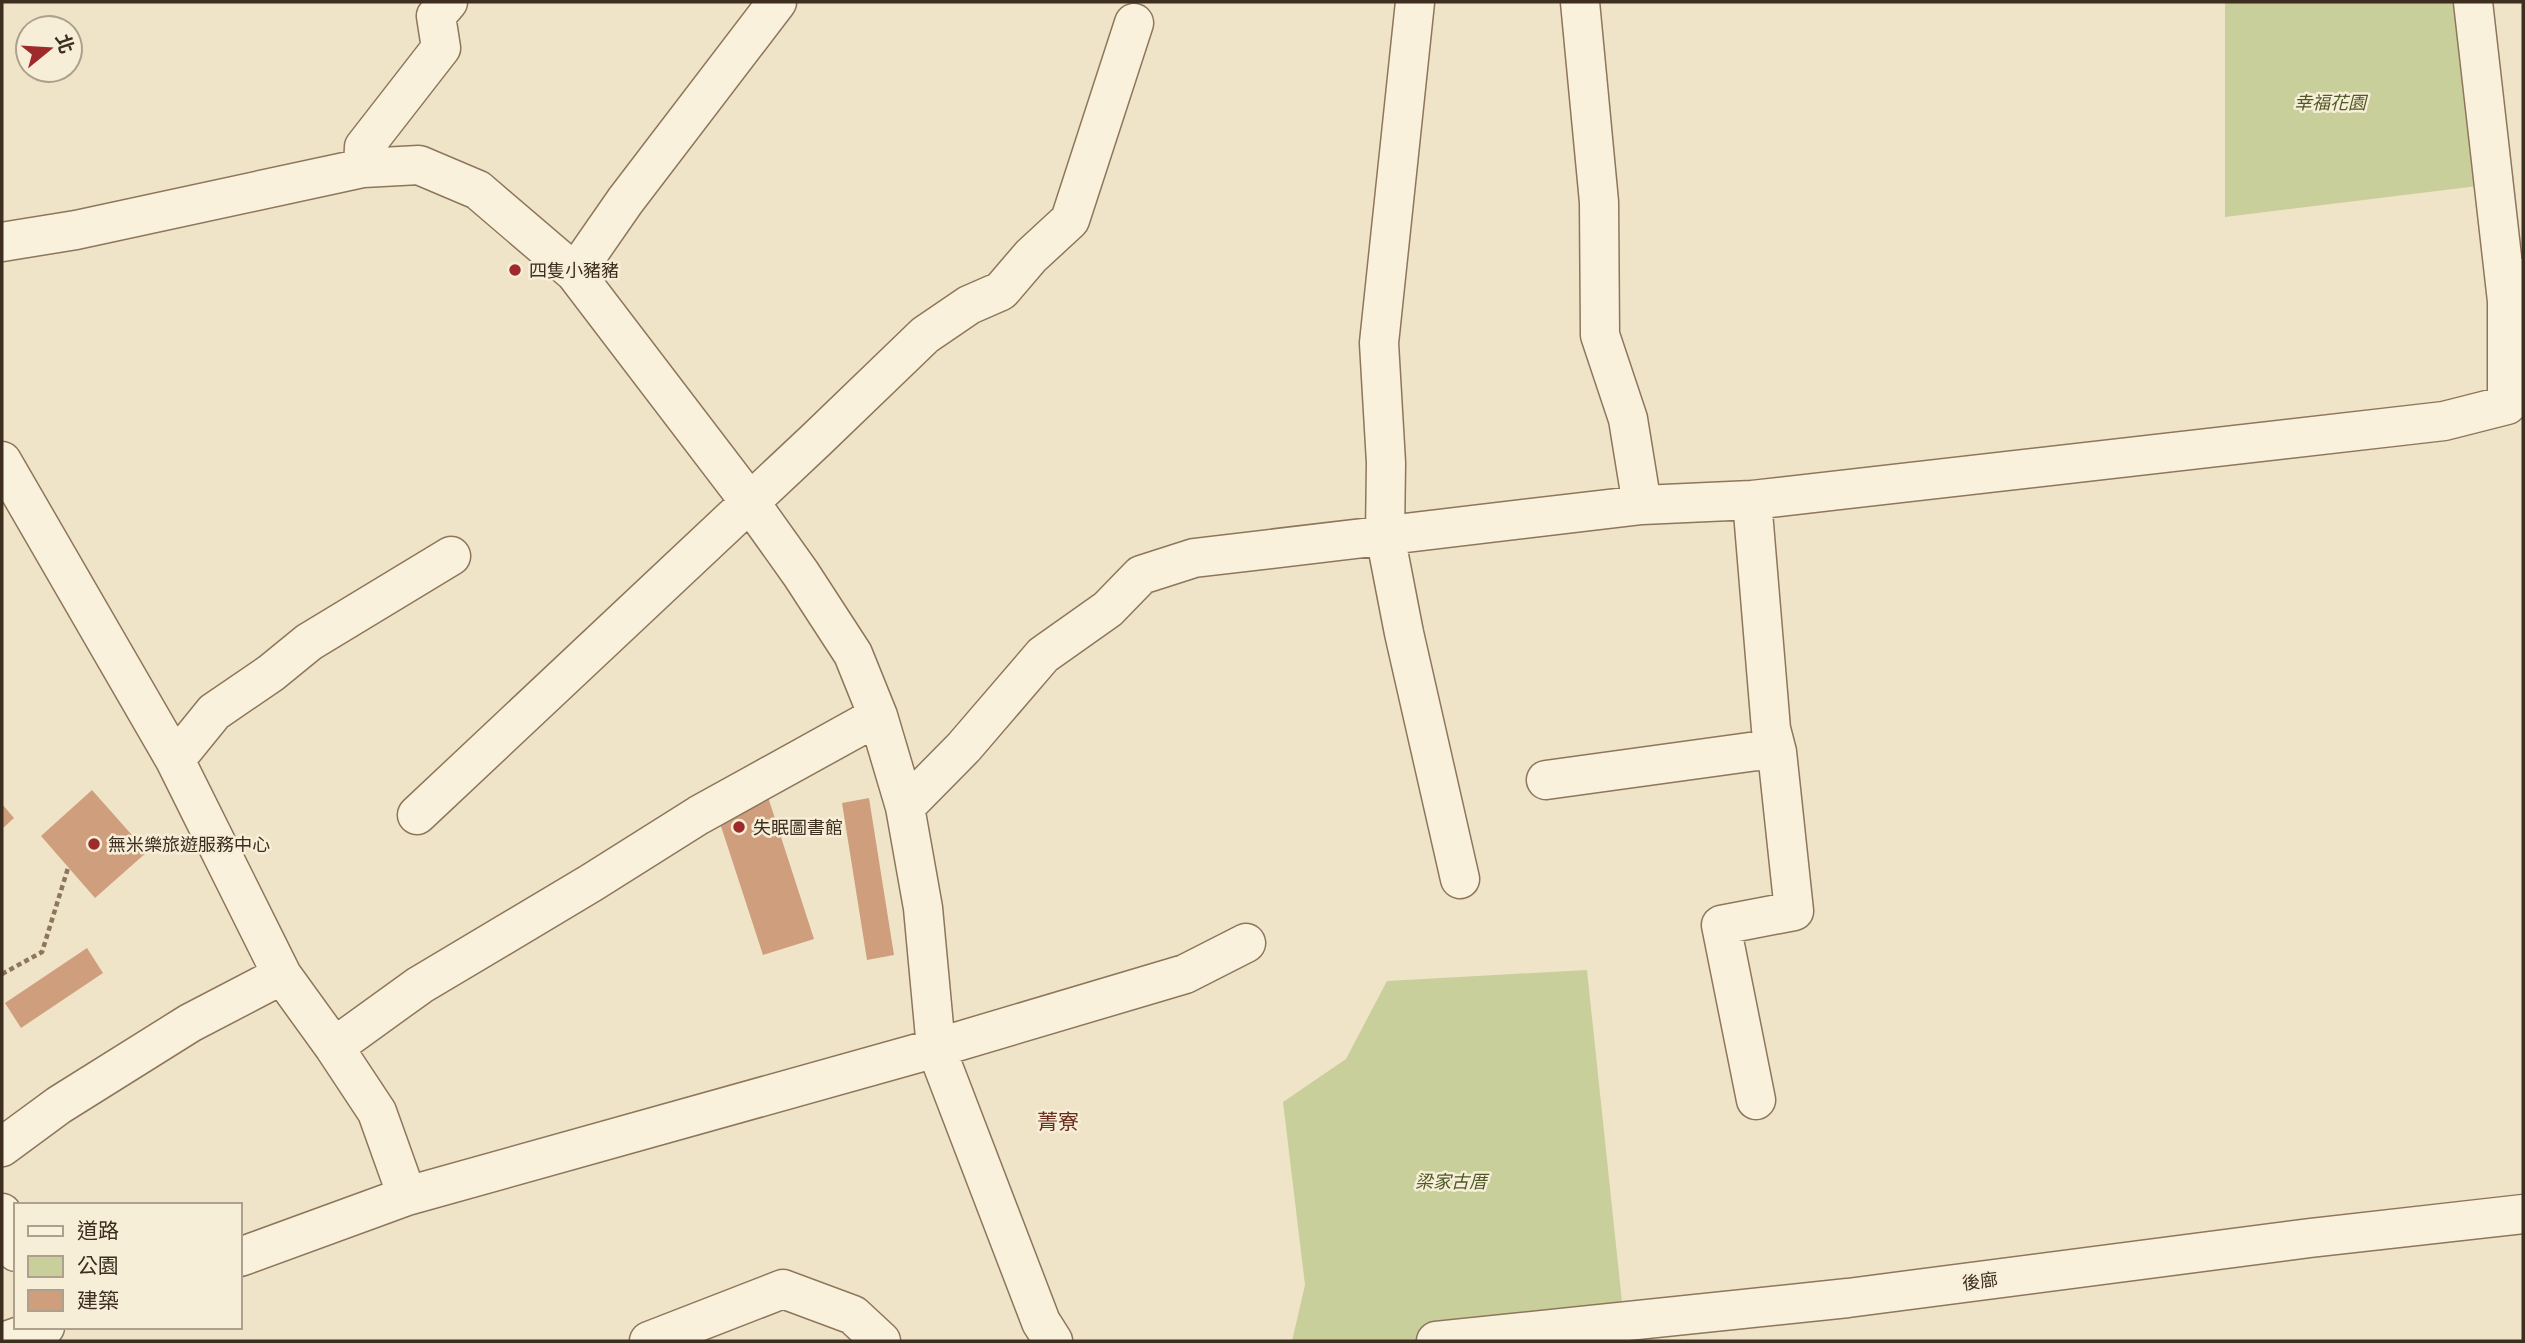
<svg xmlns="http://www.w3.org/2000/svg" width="2525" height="1343" font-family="'Roboto Serif','Noto Sans TC',serif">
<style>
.green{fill:#c9cf9b}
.building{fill:#cf9f7d}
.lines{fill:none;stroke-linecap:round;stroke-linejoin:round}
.minor-casing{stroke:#8d765c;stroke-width:41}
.path{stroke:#8d765c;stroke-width:4.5;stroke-dasharray:5 3.5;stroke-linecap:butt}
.minor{stroke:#faf1dc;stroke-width:38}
.poi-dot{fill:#9e2a2b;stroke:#f7eed8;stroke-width:2.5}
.labels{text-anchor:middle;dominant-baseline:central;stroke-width:5;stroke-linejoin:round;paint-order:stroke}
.park-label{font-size:18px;font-style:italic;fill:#4d5a26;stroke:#f7eed8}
.poi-label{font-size:18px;fill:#3d2e20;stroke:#f7eed8;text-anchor:start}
.street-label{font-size:18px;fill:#3d2e20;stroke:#f7eed8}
.quarter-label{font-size:21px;fill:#6b2e1e;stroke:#f7eed8}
</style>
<rect width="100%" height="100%" fill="#f0e4c8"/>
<path class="green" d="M2225,2H2459L2486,185L2225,217Z
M1587,970L1624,1321L1436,1341H1292L1305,1285L1283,1102L1346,1059L1387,981Z"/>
<path class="building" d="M92,790L147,852L95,898L41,836Z
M768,797L814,939L763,955L717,814Z
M869,798L894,955L867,960L842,803Z
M2,804L14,818L2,829Z
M87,948L103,973L21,1028L5,1003Z"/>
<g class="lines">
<g class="minor-casing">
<path id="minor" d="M1415,2L1379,343L1386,463L1385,535L1404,633L1460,879
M1580,2L1599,202L1600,335L1628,419L1642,505
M2473,2L2507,301
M363,168L364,147L441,48L436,16L448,2
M2,242L76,230L363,168L419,165L478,190L575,273L749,501L801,574L853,654L878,716L905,807L923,908L936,1048L1041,1322L1053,1341
M575,273L625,201L777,2
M2,461L175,760L282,975L334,1047L377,1112L407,1196
M1752,500L1771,729L1777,752L1794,911L1721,925L1756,1100
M175,760L214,712L271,673L309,642L451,556
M1546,780L1757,751L1777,752
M905,807L964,747L1043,655L1108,609L1141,575L1194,558L1642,505L1752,500L2444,421L2507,405V301L2523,278
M417,815L816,440L925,335L969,305L1001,291L1031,256L1070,220L1134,23
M334,1047L420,985L591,883L699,815L878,716
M2,1147L59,1105L190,1023L282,975
M2,1213L16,1252
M240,1257L407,1196L936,1048L1185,974L1246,943
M6,1341L45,1327
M649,1341L783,1289L853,1315L881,1341
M1436,1341L1848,1298L2310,1238L2523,1214"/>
</g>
<path class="path" d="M2,974L42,952L68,868"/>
<use href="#minor" class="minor"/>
</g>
<g class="poi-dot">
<circle cx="515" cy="270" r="7"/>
<circle cx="739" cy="827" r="7"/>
<circle cx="94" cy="844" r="7"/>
</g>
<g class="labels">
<g class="park-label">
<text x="2330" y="102">幸福花園</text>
<text x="1451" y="1181">梁家古厝</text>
</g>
<g class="poi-label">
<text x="529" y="270">四隻小豬豬</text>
<text x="753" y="827">失眠圖書館</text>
<text x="108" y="844">無米樂旅遊服務中心</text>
</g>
<g class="street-label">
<text transform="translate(1980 1281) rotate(-7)">後廍</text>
</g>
<g class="quarter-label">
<text x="1058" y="1122">菁寮</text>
</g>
</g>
<rect width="2525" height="1343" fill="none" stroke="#3d2e20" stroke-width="7"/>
<rect x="14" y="1203" width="228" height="126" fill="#f7eed8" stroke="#ada18e" stroke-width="2"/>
<rect x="28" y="1226" width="35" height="10" fill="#faf1dc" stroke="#ada18e" stroke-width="2"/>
<text x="77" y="1238" font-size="21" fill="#3d2e20">道路</text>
<rect x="28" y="1256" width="35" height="21" fill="#c9cf9b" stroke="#ada18e" stroke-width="2"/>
<text x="77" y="1273" font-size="21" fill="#3d2e20">公園</text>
<rect x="28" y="1290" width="35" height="21" fill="#cf9f7d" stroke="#ada18e" stroke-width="2"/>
<text x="77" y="1308" font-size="21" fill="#3d2e20">建築</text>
<g transform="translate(49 49) rotate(72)"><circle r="33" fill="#f7eed8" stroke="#ada18e" stroke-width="2"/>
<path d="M0-5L12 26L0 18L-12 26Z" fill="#9e2a2b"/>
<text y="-10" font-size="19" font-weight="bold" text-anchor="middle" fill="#3d2e20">北</text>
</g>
</svg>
